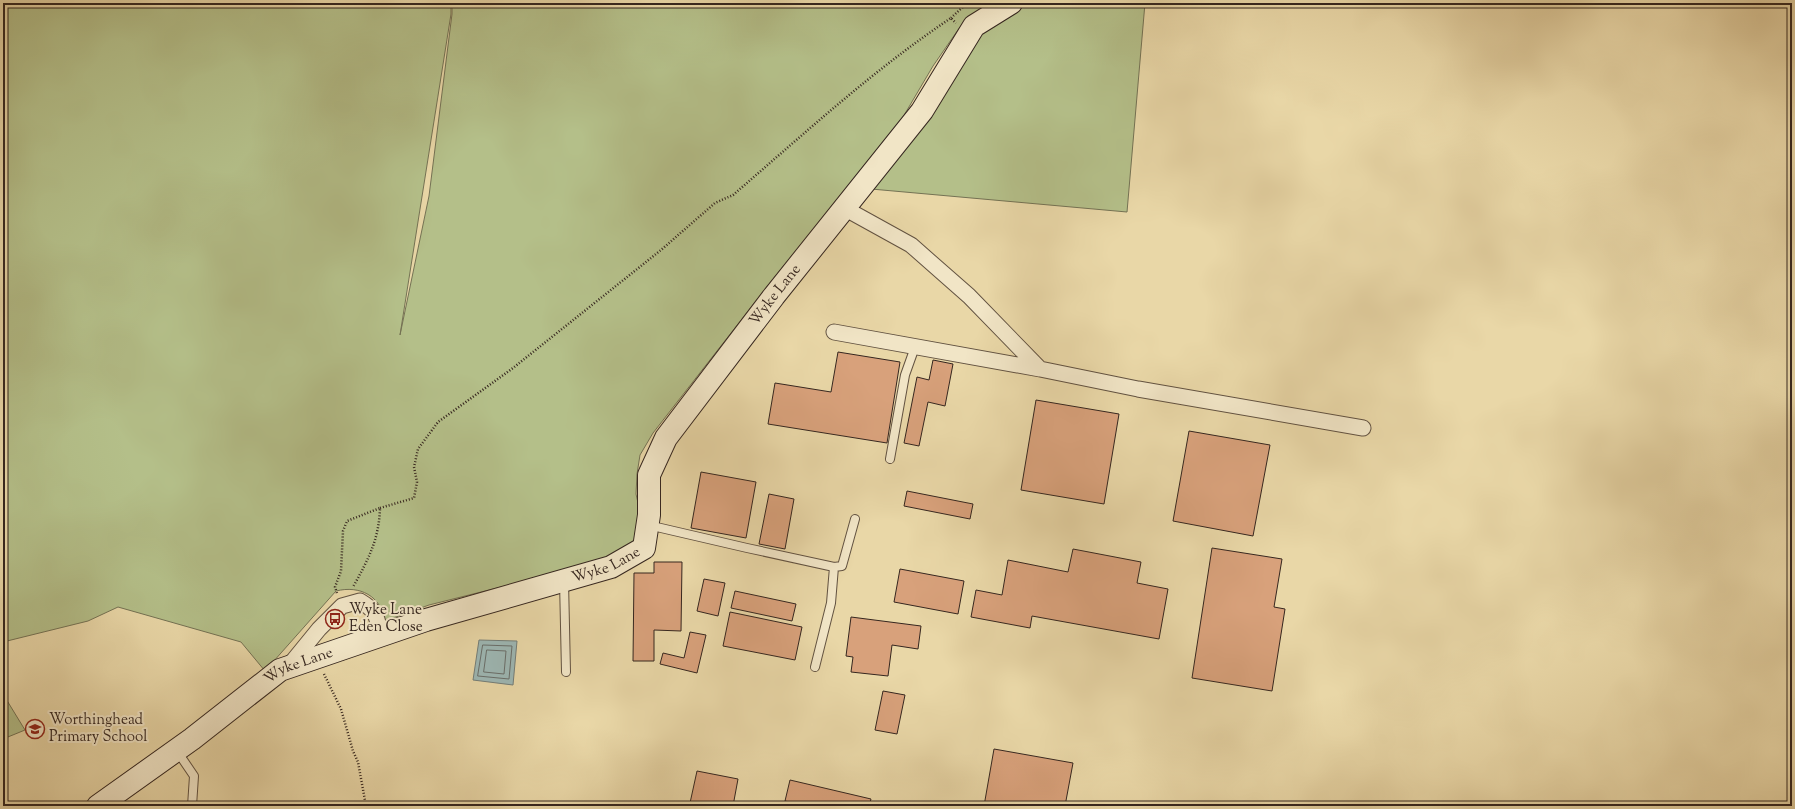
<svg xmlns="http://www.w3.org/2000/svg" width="1795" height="809" font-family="'Sorts Mill Goudy',serif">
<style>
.green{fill:#b4bf89;stroke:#747254}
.water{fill:#9db7b4;stroke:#737d78}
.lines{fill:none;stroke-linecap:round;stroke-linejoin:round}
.shore{stroke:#696e6a;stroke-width:1}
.building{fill:#d8a17b;stroke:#35261f}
.lane-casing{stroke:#625241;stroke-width:10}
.street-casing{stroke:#625241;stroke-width:17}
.secondary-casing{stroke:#35261f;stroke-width:24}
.path{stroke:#35261f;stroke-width:2.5;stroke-dasharray:1 2;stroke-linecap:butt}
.lane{stroke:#f1e5c6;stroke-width:8}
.street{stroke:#f1e5c6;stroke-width:15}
.secondary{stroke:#f1e5c6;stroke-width:22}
.labels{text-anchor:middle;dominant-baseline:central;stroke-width:4;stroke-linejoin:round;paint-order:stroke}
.street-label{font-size:15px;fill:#35261f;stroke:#f1e5c6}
.poi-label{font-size:15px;fill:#35261f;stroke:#f1e5c6;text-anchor:start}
</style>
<rect width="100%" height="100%" fill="#e9d7a7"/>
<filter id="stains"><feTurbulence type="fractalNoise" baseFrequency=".005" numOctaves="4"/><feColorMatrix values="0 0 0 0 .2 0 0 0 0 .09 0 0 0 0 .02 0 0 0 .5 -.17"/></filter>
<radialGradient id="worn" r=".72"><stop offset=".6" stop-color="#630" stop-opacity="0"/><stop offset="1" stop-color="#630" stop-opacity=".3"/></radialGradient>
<path class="green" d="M3,3H451V14L400,335L429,196L452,14V3H989L960,27L933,66L903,117L770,283L653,433L640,455L637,474L636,494L640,512L637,538L630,547L616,556L541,577L429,605L385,621C381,596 360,585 336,591L265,671L241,642L118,607L88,621L3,642Z
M1011,3H1145L1127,212L860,188L974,26Z
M3,694L25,730L3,739Z"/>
<path class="water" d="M479,640L517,641L513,685L473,680Z"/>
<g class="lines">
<path class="shore" d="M483,645L512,646L509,679L478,676Z
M487,650L506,651L504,674L484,672Z"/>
</g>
<path class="building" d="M838,352L900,362L887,443L768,424L775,383L831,392Z
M933,360L953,364L945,406L928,402L919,446L904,443L917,377L929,380Z
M1036,400L1119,414L1104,504L1021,490Z
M1189,431L1270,445L1253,536L1173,521Z
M701,472L756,482L746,538L691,528Z
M907,491L973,504L970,519L904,506Z
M769,494L794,499L785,549L759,544Z
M1212,548L1282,559L1274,607L1285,609L1272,691L1192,678Z
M1073,549L1141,562L1137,583L1168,589L1159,639L1032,616L1030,628L971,617L976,590L1002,595L1008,560L1068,572Z
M654,562H682L681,631L654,630V661H633L634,573H654Z
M900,569L964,581L958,614L894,602Z
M704,579L725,583L718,616L697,611Z
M735,591L796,604L792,621L731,608Z
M730,612L802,627L795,660L723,646Z
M851,617L921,626L918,649L892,645L888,676L851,672L853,657L846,656Z
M690,632L706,635L697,673L660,664L663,653L684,658Z
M883,691L905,695L897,734L875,730Z
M994,749L1073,763L1065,806H984Z
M697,771L738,779L733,806H705L690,803Z
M790,780L871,799L869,806H807L785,801Z"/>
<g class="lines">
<g class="lane-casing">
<path id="lane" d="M890,459L905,375L915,347
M648,525L747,548L834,567L842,566L855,519
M564,581L566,672
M815,667L831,603L834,567
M177,751L194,776L192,806"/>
</g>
<g class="street-casing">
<path id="street" d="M844,208L911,245L969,296L1040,369L1138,389L1363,428
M834,332L1040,369
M288,667L319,629L342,606L360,601C377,611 377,617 381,636"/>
</g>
<g class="secondary-casing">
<g id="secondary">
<path id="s1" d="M98,806L192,739L280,670L426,620L611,567L644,548L649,515V475L666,438L774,296L922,111L974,26L1011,3"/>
</g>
</g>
<path class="path" d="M951,18L967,3
M380,508L414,498L417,482L414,467L418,449L438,422L513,368L661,250L715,203L733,195C804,134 873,70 951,18L956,23
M337,593L335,587L341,571L343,531L347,521L380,508C379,540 368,560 353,587
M324,674L341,709L353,751L358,762L366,806"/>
<use href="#lane" class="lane"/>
<use href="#street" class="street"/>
<use href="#secondary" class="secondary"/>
</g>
<defs>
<g id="bus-ring" transform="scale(1)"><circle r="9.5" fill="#f1e5c6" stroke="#8f2418" stroke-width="1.5"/><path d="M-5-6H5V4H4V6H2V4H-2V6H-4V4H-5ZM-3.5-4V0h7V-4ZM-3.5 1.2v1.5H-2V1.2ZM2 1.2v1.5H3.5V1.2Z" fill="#8f2418"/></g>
<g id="school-ring" transform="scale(1)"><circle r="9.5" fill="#f1e5c6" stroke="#8f2418" stroke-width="1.5"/><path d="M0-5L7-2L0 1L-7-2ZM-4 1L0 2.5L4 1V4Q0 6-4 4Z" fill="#8f2418"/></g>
</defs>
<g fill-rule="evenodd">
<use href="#bus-ring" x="335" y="619"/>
<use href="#school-ring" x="35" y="729"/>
</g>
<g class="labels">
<g class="street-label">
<text stroke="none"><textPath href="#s1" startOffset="906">Wyke Lane</textPath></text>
<text stroke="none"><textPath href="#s1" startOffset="570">Wyke Lane</textPath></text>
<text stroke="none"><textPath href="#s1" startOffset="246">Wyke Lane</textPath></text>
</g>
<g class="poi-label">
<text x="349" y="610">Wyke Lane<tspan x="349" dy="17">Eden Close</tspan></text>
<text x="49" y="720">Worthinghead<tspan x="49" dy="17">Primary School</tspan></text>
</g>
</g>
<rect width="1795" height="809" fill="none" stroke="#e9d7a7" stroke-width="16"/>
<rect x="4" y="4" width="1787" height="801" fill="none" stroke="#35261f" stroke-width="2"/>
<rect x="8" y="8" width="1779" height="793" fill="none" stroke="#35261f"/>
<rect width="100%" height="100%" filter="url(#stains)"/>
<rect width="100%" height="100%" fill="url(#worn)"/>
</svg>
